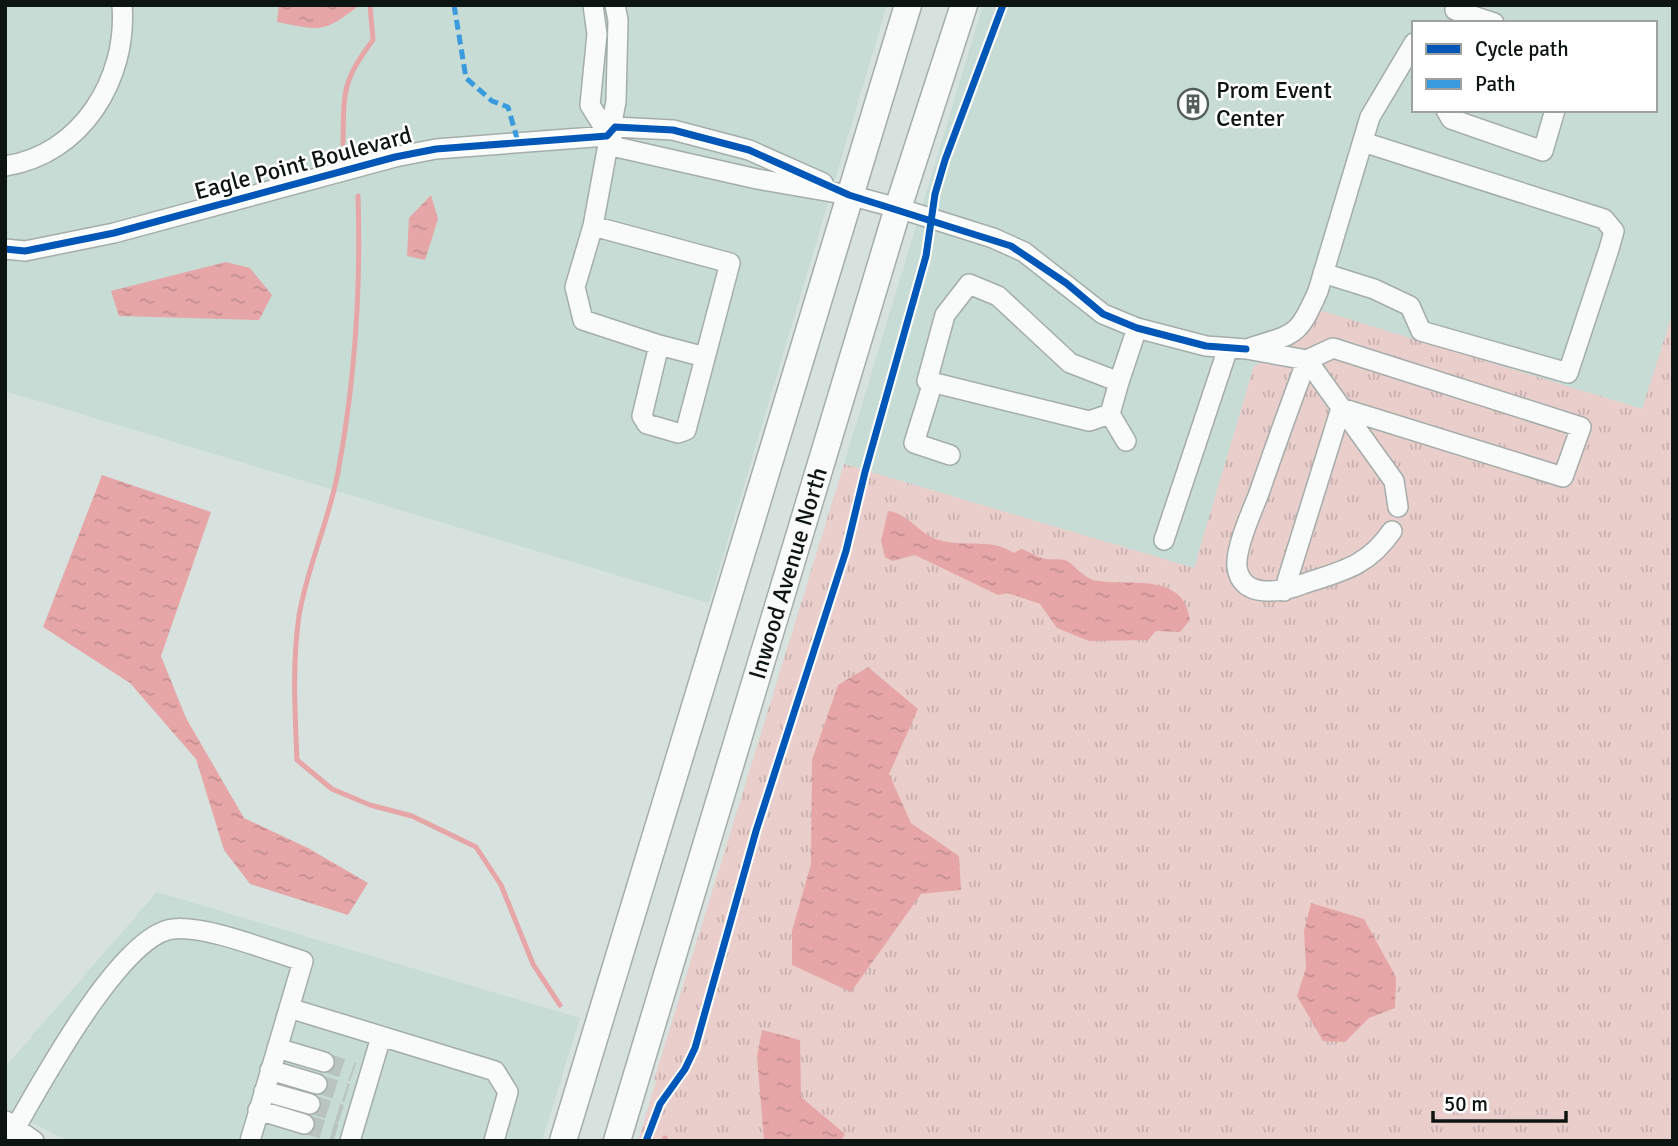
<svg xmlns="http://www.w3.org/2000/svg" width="1678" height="1146" font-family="Signika,sans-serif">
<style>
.built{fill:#c7dcd4;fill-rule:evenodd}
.grass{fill:url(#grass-tufts)}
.water{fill:url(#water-ripples)}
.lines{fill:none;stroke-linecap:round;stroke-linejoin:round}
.stream{stroke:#e6a6a8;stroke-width:5}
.minor-tunnel{stroke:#b9c3bf;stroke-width:19;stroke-dasharray:19 10;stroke-linecap:butt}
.minor-casing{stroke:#a4adaa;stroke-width:22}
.major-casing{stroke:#a4adaa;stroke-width:29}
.minor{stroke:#f9fbfa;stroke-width:19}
.major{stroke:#f9fbfa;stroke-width:26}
.quiet{stroke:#3a9ade;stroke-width:5;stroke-dasharray:10 5;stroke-linecap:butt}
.cycleway-casing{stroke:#fff;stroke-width:11}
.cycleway{stroke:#0057b8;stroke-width:7}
.labels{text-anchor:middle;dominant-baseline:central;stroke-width:5;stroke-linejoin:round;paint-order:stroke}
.poi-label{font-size:24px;fill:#0d1512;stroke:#fff;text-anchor:start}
.street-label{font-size:24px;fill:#0d1512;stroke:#fff}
</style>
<defs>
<pattern id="grass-tufts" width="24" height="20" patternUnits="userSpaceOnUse" patternTransform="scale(1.75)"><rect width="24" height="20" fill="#e9cecc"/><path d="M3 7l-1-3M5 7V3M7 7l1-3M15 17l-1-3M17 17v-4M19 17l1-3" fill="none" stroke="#c7b0ae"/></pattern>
<pattern id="water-ripples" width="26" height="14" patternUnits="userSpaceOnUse" patternTransform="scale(1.75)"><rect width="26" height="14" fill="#e6a6a8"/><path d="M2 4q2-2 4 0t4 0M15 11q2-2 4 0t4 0" fill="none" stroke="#c48e90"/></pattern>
</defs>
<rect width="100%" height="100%" fill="#d7e2de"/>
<path class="built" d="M5,5H887L709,603L5,391Z
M983,5H1673V312L1643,409L1319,311L1288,349L1254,366L1194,568L844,464ZM1414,23H1655V110H1414Z
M157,892L580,1018L542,1141H67L5,1108V1067Z"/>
<path class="grass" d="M1319,310L1642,409L1673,312V1141H638L656,1081L654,1080L844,464L1194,568L1254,366L1288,349Z"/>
<path class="water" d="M279,5H360C323,33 322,31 277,22Z
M431,195L438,219L425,260L407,256L409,218Z
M226,262L250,268L272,295L259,320L119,316L111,291Z
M102,475L211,512L161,656L186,718L244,818L308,848L368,883L348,915L250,884L224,850L196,759L130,683L43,627Z
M888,511C910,514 918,534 939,540C965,548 989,537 1014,553L1021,549C1029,551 1038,558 1046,559C1053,560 1060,558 1067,561C1078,568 1085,580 1099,581C1133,586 1183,572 1190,620L1180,632L1156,631L1148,640L1089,641L1057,628L1040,604L1008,593L998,595L915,555L892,561L885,557L881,541Z
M868,667L918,709L889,774L911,823L959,856L961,890L921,894L851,992L792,965V931L811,864L812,760L838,685Z
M1311,903L1364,919L1396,977L1395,1008L1369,1018L1345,1042L1323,1041L1297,996L1306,968L1304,931Z
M762,1030L800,1040L801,1097L845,1134L841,1141H764L757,1056Z"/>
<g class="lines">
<path class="stream" d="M343,144C344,93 341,82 373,40L370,5
M358,196C361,288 355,381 338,472C329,521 307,567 299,616C292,664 295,712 297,760L332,789L370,805L412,816L476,847L501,885L533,964L560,1005
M665,1141V1138"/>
<path class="minor-tunnel" d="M324,1062L353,1072
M317,1084L347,1093
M310,1104L341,1114
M304,1124L336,1133"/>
<g class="minor-casing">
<path id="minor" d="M593,5L597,34L590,105L616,147L757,179L849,195L898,208L993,238L1024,252L1103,314L1137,328L1206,346L1246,349L1307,360C1290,405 1274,450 1258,496C1251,513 1235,549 1237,567C1241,600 1282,592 1303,584C1342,571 1367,567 1392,531
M1455,10L1494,23
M1446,110L1451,119L1543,151L1555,110
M5,166C81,155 128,79 122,5
M593,226L730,263L686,430L678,433L647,424L642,416L659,345L583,320L575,287L593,226L616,101L618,20L615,5
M5,249L25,251L114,233L395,157L436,149L607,136L615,127L673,130L749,150L823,183
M1323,273L1374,289L1410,306L1421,331L1568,373L1609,249L1614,231L1604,219L1363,142
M969,284L998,296L1070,363L1119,382L1110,414L1089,421L927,381L945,315Z
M659,345L705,357
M1250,348C1296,333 1298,337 1318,291L1370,117L1414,43
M933,382L914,443L950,455
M1119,382L1137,328
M1110,414L1126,441
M1164,540L1228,348
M1284,591L1341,408L1563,477L1581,427L1333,348L1307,360L1394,481L1398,507
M289,1008L495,1071L508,1092L494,1141
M277,1048L324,1062
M270,1070L317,1084
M264,1091L310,1104
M258,1110L304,1124
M6,1121L34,1141
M8,1141C35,1094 120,934 173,929C206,925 269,951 303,961L250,1141
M350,1141L381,1037"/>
</g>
<g class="major-casing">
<g id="major">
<path d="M563,1141L908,5"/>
<path id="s1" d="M617,1141L898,208L964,5"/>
</g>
</g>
<use href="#minor" class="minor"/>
<use href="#major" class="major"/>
<path class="quiet" d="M454,5L466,78L492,101L508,107L518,142"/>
<g class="cycleway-casing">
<path id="cycleway" d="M5,249L25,251L114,233L395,157L436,149L607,136L615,127L673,130L749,150L849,195L1011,246L1066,283L1103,314L1137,328L1206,346L1246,349
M646,1141L660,1104L685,1069L695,1048L756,831L846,551L865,472L926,256L935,194L945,160L1003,5"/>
</g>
<use href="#cycleway" class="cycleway"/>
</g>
<defs>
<g id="building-ring" transform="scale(1.575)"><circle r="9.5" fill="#fff" stroke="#545d59" stroke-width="1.5"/><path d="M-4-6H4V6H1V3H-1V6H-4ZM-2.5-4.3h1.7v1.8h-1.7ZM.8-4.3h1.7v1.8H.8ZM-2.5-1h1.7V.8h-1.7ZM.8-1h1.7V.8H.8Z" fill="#545d59"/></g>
</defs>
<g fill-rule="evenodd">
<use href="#building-ring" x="1193" y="104"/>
</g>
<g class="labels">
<g class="poi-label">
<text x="1216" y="90">Prom Event<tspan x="1216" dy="28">Center</tspan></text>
</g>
<g class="street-label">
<text transform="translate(303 163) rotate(-15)">Eagle Point Boulevard</text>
<text stroke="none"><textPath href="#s1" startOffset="593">Inwood Avenue North</textPath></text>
</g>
</g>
<rect width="1678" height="1146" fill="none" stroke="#0d1512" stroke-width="14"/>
<rect x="1412" y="21" width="245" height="91" fill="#ffffff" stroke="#9ea1a0" stroke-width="2"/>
<rect x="1426" y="44" width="35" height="10" fill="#0057b8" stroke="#9ea1a0" stroke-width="2"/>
<text x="1475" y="56" font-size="21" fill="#0d1512">Cycle path</text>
<rect x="1426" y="79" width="35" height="10" fill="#3a9ade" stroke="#9ea1a0" stroke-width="2"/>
<text x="1475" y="91" font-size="21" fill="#0d1512">Path</text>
<path d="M1433 1111v10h133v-10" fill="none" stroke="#0d1512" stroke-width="3.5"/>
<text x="1444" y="1111" font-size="21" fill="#0d1512" stroke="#ffffff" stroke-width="5" paint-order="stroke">50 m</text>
</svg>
